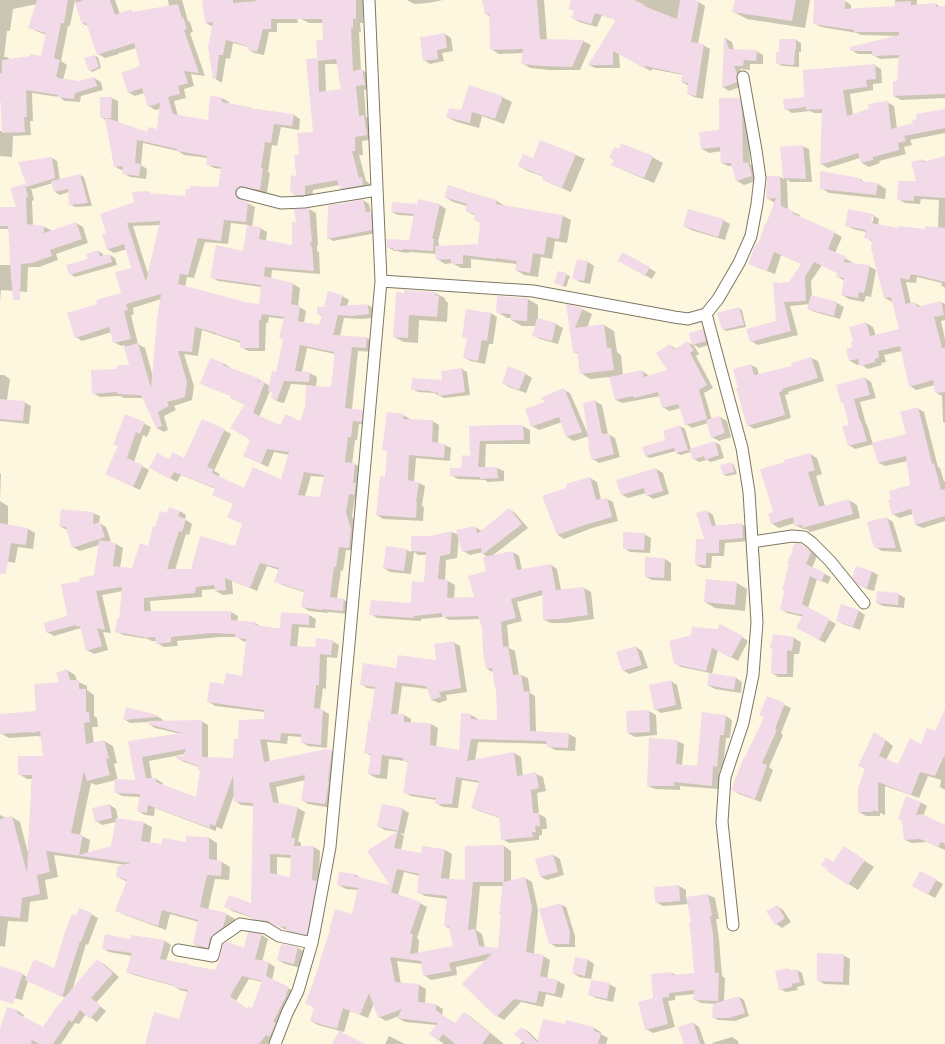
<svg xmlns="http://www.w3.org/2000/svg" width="945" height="1044" font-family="Rubik,sans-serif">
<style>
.shadow{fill:#0003;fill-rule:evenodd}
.building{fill:#f3dae8;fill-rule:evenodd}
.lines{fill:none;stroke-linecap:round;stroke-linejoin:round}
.street-casing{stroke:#7d7863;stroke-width:13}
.street{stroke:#fff;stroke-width:11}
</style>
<rect width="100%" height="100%" fill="#fef7e0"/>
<path class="shadow" d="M0,0H115L120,14L131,11L134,13L169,6L168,0H182L188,21L190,22L193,32L190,33L205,76L191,74L194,86L184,89L186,98L174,101L178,116L209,121L222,98L229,102V104L249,107L253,109L294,115L300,119L299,130L281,127L277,146L272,145L268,172L270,173L267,193L248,189L242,195V199L243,201L255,207L252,227L260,228L267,232L266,241L293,246L297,223L309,209L316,213L318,245H317V251L319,252L320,274L272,270L271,279L293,284L300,288L298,306L306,311L304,323L320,326L322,316L318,314L325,308L342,296L349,300L347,306L368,305L375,309V318L360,319L344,318L340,336L367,338L373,341V352L358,351L352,409L362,411L369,415L368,425L359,424L357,440H355L352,464H355L361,468V498L355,497L352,516L358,534L355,551L346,550L343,571L341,570L337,599L344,600L350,604L349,614L328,612V613L309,611L303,607L304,592L282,585L276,581L279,570L267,566L257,591L232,581L233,594L223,595L216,591V589L202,590V597L150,601L151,612H231L238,616L237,622L255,623L262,627L281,629L282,613L309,615L316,619L315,628L299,627L297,647L316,648L332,641L339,645L337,658L327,657L326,689L323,688L320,710H322L329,714L327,748L308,746L302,742V737L288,736L287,744L267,742L270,762L332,751L338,755L332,808L308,804L302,800L305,780L276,787L279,804L298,808L305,812L298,841L301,843V847H314L320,851L319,883L313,938L293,934L275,924L259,922L253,918L232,911L226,907L252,904L254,806L241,805L235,801L234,795L222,829L216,827V831L155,808L154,816L145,815L138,811L140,797L122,796L115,792L116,780L96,785L91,783L80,835L90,840L88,853L112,847L116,822L102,825L96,821L110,805L116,809L118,819L144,823L152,827L150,843L162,845L187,843V837L209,838L217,843V861L222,862L230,867L229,880L215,879L208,910L226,914L235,919L232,932L221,939L216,952L203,949L194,944L199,922L170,914L166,930L125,915L117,911L128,882L117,877L126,865L54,855L58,877L45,880L48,899L30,902L28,922L8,921L5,947L0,946V815L6,818L12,817L20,822L28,853L32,779H27L19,774L44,757L41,737L38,736L9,738L0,733V715L37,712L60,683L67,670L75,675L77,681L87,686V690L94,695V716L97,718L98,727H92L94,744L104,741L113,746L117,763L114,764L118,781H136L129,742L181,734L155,728L149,724V722L130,723L124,719L157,716L163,720V721H201L208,725V758L234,759L239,740L265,720V712L215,706L209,702L225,685L243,677L247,642L243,641L236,637H220L177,641L178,646L164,647L157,643V641H152L148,639L123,635L116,631L120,620L123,591L102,595L111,633L103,632L108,650L94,654L87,650L81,628L54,636L47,632L67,617L81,581L95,576L99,545L80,551L73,547L67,530L60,526L93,513L100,516L99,523L106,527L111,541L106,542L116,544L123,548L120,568L133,569L148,547L156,528L167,515L180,511L186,515L185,519L192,524L189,535L186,534L175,570H192L235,547L243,524L234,504L216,489L181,475L177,482L157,471L170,461L184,459L224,430L231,434L214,471L220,474L218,477L244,489L282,481L289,455L274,452L268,467L244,456L251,440L246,405L231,398L232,396L208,387L201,383L223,363L230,367V368L258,379L270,386L277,374L284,339L280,338L284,319L269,317L268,323H266L265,351H248L241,347V343L202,330L198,356L184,354L194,386L192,400L174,406L176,410L164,416L168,430L164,432L157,428L143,398H124L120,396L100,397L93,393L118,370L130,366L124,345L121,346L114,342L112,332L82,341L76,337L98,304L122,294L132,268L127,249L114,253L107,249V234L135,202L149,192L151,194L186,197L219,188L222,169L214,168L207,164L208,158L184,155L178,151L143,143L141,165L147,169L146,179L130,177L123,173L124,170H121L114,166L107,121L101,117L111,98L118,101V123L148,134L157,131L160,109L155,110L149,106L144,93L135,96L128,92L142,67L136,48L120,53L119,52V54L105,58L98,54L88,26L83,24L75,0L70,26H68L61,61L67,65L63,80L79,82L94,78L101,82L103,90L81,96L80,102L65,101L59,97L32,93L33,121H30L31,135L13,136L12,157L0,156V131H3L2,100H0ZM37,4L29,27L36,31L47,35L42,57L11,60L7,57H4L7,31H10L13,9ZM231,223L248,225L244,252L211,277L218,281L262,287L260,305L245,303L185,287L187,277L194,278L205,242L228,244ZM160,225L148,274L133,226ZM161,299L153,377L145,348L138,344L131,315L134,314L133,308ZM307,348L335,354L332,388L316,387L317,377L310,373L302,372ZM291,384L307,385L306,407L300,422L281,426L259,417L270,391L273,393L272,398L279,402L284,403ZM311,476L325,477L321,498L305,496ZM185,754L184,757L177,758L184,762L199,767V769L201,771L196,798L163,785V783L156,779H152L149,761ZM277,857L292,858L291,878L277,875Z
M203,0H294L298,23H277V32H269L264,55L254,53L248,49V47L233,43L230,59L226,58L222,82H220L214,78L213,27L206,23Z
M301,0H363V23H360L361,32H359L361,71L362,70L370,75L372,89L364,90L366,117L372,120L375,139L362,141L363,155H359L366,181L369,183L371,189L348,193L341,188L340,185L313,190L312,199H302L294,195V193L291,192L297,177L300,156L314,132L318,59L325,40L324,23H309L301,19ZM325,64H338L342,90L326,92Z
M407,0H443L428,3L414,4Z
M483,0H544L547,40L583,41L591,45L580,70H550L530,68L522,63L523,53L499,54L491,49L490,17L486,14Z
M572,0H686L699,2L705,6L698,44L703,45L710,49L703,99L694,97L688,94L689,86L682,82L683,75L652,69L651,71L619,54L620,68H595L589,65L616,20L602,15L597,27L579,22L573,18L575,11L570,9Z
M736,0H810L805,28L747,19L734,12Z
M818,0H840L845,1L851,5V10L896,7L895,0H917V5L936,4L941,8L945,7V98L901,100L894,96L898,82L899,58L880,59L873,55V54H858L851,50L899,36L861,35L857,33L821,27L814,23Z
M445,34L451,38L453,51L442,53L444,61L430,64L424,60Z
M725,38L732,42L734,50L756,51L763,55V64H750V70L740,69L743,79V86L729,91L723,87Z
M796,40L801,43V52H799V67L782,66L777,63L780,53Z
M95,56L98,57L101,68L92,72L90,70Z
M874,65L881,69L882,83L873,84V90L850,94L853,115L887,102L894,106L897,128L914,124L945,110V133L910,140L912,145L904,147L906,154L879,161L880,163L869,167L862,163L860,158L828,168L821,164L823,113H814L810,111L792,113L785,109L805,98Z
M502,97L512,102L504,124L482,116L479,128L457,122L447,117Z
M739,99L746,103L749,117L750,164L754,167L758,180L744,185L737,181L733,166H728L722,163V151L709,153L702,149L720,131Z
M541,141L576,155L585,159L571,192L552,184L543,179L544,177L528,171L519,166L534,159Z
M802,146L809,149L812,182H790L787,179L788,210L800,215L799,217L835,233L842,237L835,253L852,262V264L869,266L876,270L871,297L866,296L864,302L849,299L842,295L845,281L838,277V273L822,265L811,281L812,296L837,303L844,307L840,319L815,312L808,309L810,304L790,306L798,335L758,345L751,341L777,322L778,283L780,284L790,283L802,264L781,255L775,274L756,267L749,263L758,245L775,203L767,198L780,177L784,179L781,148Z
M652,157L663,163L654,183L623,170L613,165Z
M52,158L57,161L60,180L80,175L84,177L92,206L75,207L70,204L69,192L60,195L55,192L53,183L33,189L31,188L34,200L32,201L33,225L44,227L51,230V232L76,223L83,227L88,243L56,254L58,260L39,267H28L27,292L1,290L0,301V265H11L9,229H0V208H17L24,185L28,187L20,163Z
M922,160L945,169V288L941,285L942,283L917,277L916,283L906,282L911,304L915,303L922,307L941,302L945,304V320L941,321L945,339V423L943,422L942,396L935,392V385L916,390L910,386L902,351L884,355L886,362L881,363L882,365L868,369L860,364L857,365L850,361L847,349L854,348V341L866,323L873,327L876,336L901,330L893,301L892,302L885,298L873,242L865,237L866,232L853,229L846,225L873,215L879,219L878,225L899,229L926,230L938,228L939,200L921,199L920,204L905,203L898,199L917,182ZM871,216H874L871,228H869Z
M860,179L866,183L878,184L886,189L885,199L829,193L821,188Z
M465,191L471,194L497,201L505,206L563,216L571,220L567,243L555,241L552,259L541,257L538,277L524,275L516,270L517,264L471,259V268H461L452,263L445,264L437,259V254L409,252V253L400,252L398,251H394L388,247L409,241L415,216L398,215L392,212L418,205L419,200L440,205L446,209L438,242L439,243V247L478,245L481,223L475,220L476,216L466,211L467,206L453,202L445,197Z
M363,200L369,204L371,212L376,215L377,233L333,241L328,238L345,205Z
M723,220L730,224L725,240L691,230L684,226Z
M98,251L103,254V256L110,255L115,258L117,265L75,277L70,274L89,260Z
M623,253L656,272L652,279L619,261Z
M588,262L594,266L590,284L580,282L574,278Z
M558,272L570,276L566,287L555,283Z
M405,291L435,293L445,298V300L448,303L447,322L419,320L418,343L404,342L394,337Z
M498,297L528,299L538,305V319L556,324L563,328L558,344L540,339L533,335L536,326H522L511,320V318H507L497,312Z
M567,306L582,309L592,314L587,328L604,325L614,331L617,352L621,355L623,375L642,371L648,375V376L669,371L657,353L670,345L676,349L687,342L693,345L690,334L703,330L709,334L712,344L699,348L693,344L699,354L696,356L713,388L704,393L712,420L720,417L727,421L731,437L719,441L712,437L708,423L692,428L686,424L681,408L669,411L663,407L660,396L622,403L616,400L610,377L590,379L581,373L578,354L574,352Z
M739,308L742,310L746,327L726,331L723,329Z
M491,313L497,317L493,344H489L485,364L471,361L464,358L468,339L463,336Z
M811,358L818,361L824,381L788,392L789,394L785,395L791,418L754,429L748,425L751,365L757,368L759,375L793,366V364Z
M462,369L467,372L470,395L444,398L434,393L418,392L412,389L443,382Z
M526,374L532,378L526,393L509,387L503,383Z
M0,375H4L10,379L7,400L24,402L31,406L29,424L0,421Z
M865,378L871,382L876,398L860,402L866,424L867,425L873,444L907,434L917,408L924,412L938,467L940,468L944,481H945V521L923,528L916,525L913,514L899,518L893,514L892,499L911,486L908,461L885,466L879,463L874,444L855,449L849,445L850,425L844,403L842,402Z
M564,390L570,393L588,434L595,401L602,405L608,434L615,438L620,457L599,463L593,459L589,436L574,441L567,437L562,422L539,430L532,426L548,402L542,399Z
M126,415L151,427L147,437L143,435L134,462L149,470L140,490L106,474L119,447L115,444Z
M403,415L410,419V420L432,421L439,425L438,444L445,445L451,448L450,461L416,458L414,482L419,483L425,486L422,506L424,507L423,521L383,519L377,515L385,478L388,452L383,449Z
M523,426L530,430V444H486L485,468H497L504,471V481L488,482L485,480L458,479L451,475L462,469L471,457L470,427Z
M680,426L685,429L691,449L715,442L720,445L724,458L711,462L707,460L699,462L694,459L691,452L681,455L676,453V451L650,458L646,456L667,441Z
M810,454L817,458L822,474L816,476L825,506L849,500L857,505L860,518L810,532L806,529H803L795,525V523L779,528L771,523L786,462Z
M731,463L734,465L737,474L727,476L724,475L721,466Z
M656,469L663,473L669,494L653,499L647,495L646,493L628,498L621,494Z
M0,473L1,474L0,499Z
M590,478L597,482L601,500L607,499L613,502L618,521L592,528L564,539L558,535L568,488Z
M0,501L8,506V526L28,529L35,533L33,549L18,547L15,563L0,560Z
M509,509L515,513L528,528L492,556L513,552L519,556L522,570L551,565L557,569L561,590L584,588L591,592L594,619L566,623H551L544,620L543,595L517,602L522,621L507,625L509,648L515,651L519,675H521L528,678L530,693L535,696L536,732L569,734L576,738L575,751L555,750L548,746V744L478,742L475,761L514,753L521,757L523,776L536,774L543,777L546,791L537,793L539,814L546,818L547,829H542V835L539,836V840L509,843L502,839L500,818L479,811L472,808L480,783L462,780L458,808L443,807L436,803V800L411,796L404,792L409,763L405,761L389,759L387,779L376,778L369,774L371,756L365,752L371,722L376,689L367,688L361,684L397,669L437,661L453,642L460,646L467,692L446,695L447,700L439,703L432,700L428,689L402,686L398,715H404L411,719V723L431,724L438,728L436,747L460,751L462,714L471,715L478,719V720L498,721L497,688L493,672L487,669L483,628L480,619L449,620L444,617L421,619V621L377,618L371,614L412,604L425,583L427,555H418L414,552L411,574L390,572L384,568L387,547L407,550L411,552L412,537H430L452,532L459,535L457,558L446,560L445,581H448L455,585L454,599L475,598L487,572L488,557L483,554V552L470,555L463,551L475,527L482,531Z
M707,511L713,515L716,526L741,524L748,528L749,541L725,543L724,556H712L711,568H702L696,565L705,540Z
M887,518L893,522L902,552L882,551L875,547Z
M644,534L651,538L650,553L630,552L624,548Z
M801,545L808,549L817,556L812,568L831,577L828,584L817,579L808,608L836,624L825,643L798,628L804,617L787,613L781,609Z
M665,559L671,563V581L652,580L646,577Z
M871,571L878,575L874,591L867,589L860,585Z
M707,580L737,583L747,589L745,611L715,608L705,602Z
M898,594L905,598L904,608L883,606L877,603Z
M842,605L859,611L865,615L860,630L843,624L837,620Z
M774,635L794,638L801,642L799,654H794L793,677H778L772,673Z
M692,636L742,637L748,641L738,661L718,650L712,674L736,678L742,682L741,693L715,689L708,685L710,673L681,667L675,663Z
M636,647L642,651L648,668L629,674L623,670Z
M671,681L677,685L682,709L661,713L655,709Z
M767,697L791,708L781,733L783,735L769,767L773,770L761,802L739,794L733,790L764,717Z
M649,711L656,715L657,735L635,737L628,733Z
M726,716L732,720L730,738H726L723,770L720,769L718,789L680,786V790L655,789L648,786L677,741L684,744L682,766L697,767Z
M945,716V790L940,787L941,780L928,776L919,798L885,786V815L880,813V816H866L859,812L866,769L859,766L882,737L893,746L886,760L898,765L936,732Z
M920,802L927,806L923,816L945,826V850L927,842L912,843L905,840Z
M402,809L409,813L404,834L400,833L404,836L401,850L422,855L423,847L445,850L452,854L449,880L466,881V847L504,846L511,851V881L525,878L532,882L538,910L534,954L543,956L550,960L547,979L558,981L565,985L562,998L546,994L543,1007L521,1002L504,1020L497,1016L487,960L456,967L457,975L431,980L424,975L422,964L397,961L401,984L419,985L426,989L425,1004L436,1005L443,1009L442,1015L455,1024L464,1013L471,1017L504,1044H444L431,1034L437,1025L405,1022L398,1018L399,1016L386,1021L379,1017L374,1003L368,1018L350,1011L344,1032L318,1025L311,1021L315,1008L306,1003L352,915L359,890L346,889L339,885L355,874L362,879L392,887L369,852L398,832L385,830L378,826ZM404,872L420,876L418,892L425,896L448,899L445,926L450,929L455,947L418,953L419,940L417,938L427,907L420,903L398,895ZM480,886H503L499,949L485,948L482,934L476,930Z
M853,853L874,867L858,890L828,871L834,863Z
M553,855L560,859L564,875L547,880L541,877Z
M921,872L943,884L935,898L913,886Z
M679,886L686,890V898L708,895L715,898L719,919H716L719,939L722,976L725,978L724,1001L739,997L744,1000L749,1016L735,1021L718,1020L713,1017L714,1004L701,1003L694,999V994L675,996V1000L668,1001L675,1027L653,1033L646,1029L654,998L672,973L677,976L695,974L692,923L689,904L663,906L656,902Z
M560,904L566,907L575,936V947H556L550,943Z
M777,906L783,910L791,922L782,928L776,924Z
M91,914L98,918L88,945L86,944L72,991L97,961L104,964L119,977L96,1003L106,1011L97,1022L86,1014L79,1024L75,1023L61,1044H1L7,1008L18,1011L24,1015L23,1017L44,1028L66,998L28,981L22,1000L1,995L0,1000V967L22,974L27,977L55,969L77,917Z
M248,933L262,935L268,939L262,962L269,963L275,967L272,980L294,991L272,1038L268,1044H150L180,1021L188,992L180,990L174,986L134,975L127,972L132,956L109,952L103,948L131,940L165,941L171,945L166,961L188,965L192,967L216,971L244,949ZM249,979L263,982L253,1009L248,1010L236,1001Z
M282,945L298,948L305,952L301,968L285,964L278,960Z
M843,955L850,959L849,985L824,984L818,980Z
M588,960L594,964L591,979L579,977L573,973Z
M788,969L791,971L797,970L802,973L805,985L797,987L798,990L786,992L780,989Z
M609,984L616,988L613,1002L596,998L590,995Z
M693,1023L699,1027L705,1044H685Z
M566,1026L594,1028L601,1032V1034L608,1038L606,1044H520L523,1041L522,1028L529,1032L538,1041Z
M389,1036L405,1044H385Z
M732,1037L738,1041L739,1044H713L712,1043Z"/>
<path class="building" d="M37,0H68L64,23H61L54,58L60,60L56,77H58V78L79,81L94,77L97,86L75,93L74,99L57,97L58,95L26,90L27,117H24L25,132L2,133L0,96V73H2V60L30,56V54L41,56L46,33L28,28Z
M83,0H110L115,15L131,9L132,12L178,4L182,18L183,17L187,29L184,30L199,73L184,71L188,83L178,86L180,94L168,97L173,114L208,120L210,96L222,97V102L250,107L249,108L294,114L292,126L274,124L271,143L265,142L261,168H263L260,190L240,186L237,188L235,191V194L237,198L248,202L246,222L224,220L221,241L198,238L188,275L180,274L178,284L245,302L259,304L261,285L210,278L216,245L243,251L247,225L261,227L259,239L292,245V222H296L294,209L309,208L312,242H310L311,247H312L314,271L265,267L264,276L293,283L291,304L300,306L298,321L319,325L322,315L317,314V307H324L328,291L343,295L340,306L368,304L369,314L353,316L338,315L333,335L367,337L366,348L352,347L345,408L363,410L362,422L353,421L351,437H348L345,462L355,463L353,483H356L354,495L349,494L346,512L351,529L349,548L339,547L336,567H334L330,597L344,599L343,611L322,609V610L301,607L304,591L274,582L279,568L260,563L250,588L225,578L226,590L215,591L214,585L196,587L195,593L144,598V611H231V620L256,622L255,625L277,628H280L281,612L309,614V625L292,624L290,646L315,647L316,638L333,640L331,655L320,654L319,685H316L314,708L323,709L321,745L301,743V734L281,733L280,741L260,739L264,762L326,749L332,750L328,781L329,782L325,804L301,801L305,775L269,783L273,802L298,807L291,838H295L294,846H314L312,880L317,881L307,935L285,930L286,927L276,926L267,921L251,919L252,917L224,907L229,895L251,903L253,803L234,802L233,776L215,826L210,824V828L148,805L147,813L137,811L140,794L114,793L115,779L135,780L128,741L182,733L148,724V721L202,720V757L233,758L234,739H238L239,720L264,719V710L207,702L210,682L224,684L226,673L242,676L246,639L235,638V634L212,633L171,637V642L156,644L155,637L144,638V637L115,632L117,618L119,619L122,587L96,591L105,630L97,628L102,646L86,651L80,626L77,627L76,625L46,633L44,623L66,616L67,615L61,584L80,581L79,578L94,575L99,540L116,543L113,566L132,568L140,543L148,546L153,526L155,527L160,511L167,513L169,507L180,511L178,516L186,519L182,532L179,531L167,569H191L200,536L235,546L242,524L227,517L233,504L212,495L215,488L174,472L170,479L149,468L157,453L169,459L173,452L184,458L202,419L225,429L207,467L213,469L212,473L244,488L253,467L281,479L289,452L267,449L261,464L243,456L250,440L230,428L245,404L230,398L231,396L200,384L210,358L224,363L223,365L258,378V383L260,379L265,382L253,413L280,425L286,414L300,421L305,407L306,385L331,387L334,360V352L300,345L295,371L310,372L309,382L284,381L277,400L271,398L272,392L268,391L272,371L276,372L283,339L279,338L284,317L262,314L261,320H259V348H240V341L216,334V333L195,327L192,352L178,351L187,382L185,397L167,402L169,406L158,412L162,426L156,428L141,395L117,394V392L92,394L91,370L117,369V365H129L124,347L138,343L151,388L157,319L161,294L126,304L128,310L124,311L131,339L113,343L109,327L75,338L67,313L97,304L96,300L121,293L115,272L131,268L124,244L107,250L102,234L106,233L100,214L134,202L132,192L149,191V193L185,196L186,189H190V186L218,187L221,167L206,165L207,156L177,151V149L137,140L135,163L141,164L139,176L122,174L123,166L114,167L105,118L113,120L147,132L148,127L157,129L160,103L148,107L142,88L128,93L121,73L140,66L134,43L113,50L112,48V50L97,55L86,23L82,24L75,3ZM160,221L146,282L127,223ZM304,472L324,475L320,497L298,495ZM186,749L183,756H176V758L198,766V770H200L196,797L156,782V778H146L142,757ZM270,854L291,855L290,877L270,873Z
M202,0H233V3L256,1V0H356V19H353V28H351L353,71L362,69L365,85L356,86L359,116L364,115L367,135L355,137V151H352L359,178L362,177L363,185L340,189L337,180L305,186V195H293V192H290L291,175L296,176L294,155H299L297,133L313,132L306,59L317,58L316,40H323L322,19H271V29H263L257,52L247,49V46L226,40L223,55H219L216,79H213L208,47L213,22L205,23ZM336,59L341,89L319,92L318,61Z
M482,0H537L540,39L584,40L572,67L542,66L521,64L523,49L490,50L489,14L485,15Z
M571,0H634L645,5L644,6L677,19L680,0H692L699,1L691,42L704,44L696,96L687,94L688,83L681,82L682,74L645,66L644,68L613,51V65H588L616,20L595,13L591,24L571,18L574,11L568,9Z
M735,0H796L792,21L732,12Z
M814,0H845V9L895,6L894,2L911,1V5L936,3V7L945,6V94L893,96V81H897L899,55L872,56V51H850V47L899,35V32H854V30L813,24Z
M445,33L447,48L437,50L438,59L423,61L420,37Z
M725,37L729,49L757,50L756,61L744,60L743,66H734L737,74V82L722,88L724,38Z
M779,39H796V50H795L794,65L776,64V52H779Z
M95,55L99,67L89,71L84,58Z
M875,64L876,79L866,80L867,87L843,90L847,116L869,109L868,104L888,101L891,129L913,123L912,120L917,119L916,114L945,109V128L904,136L906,141L898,143L899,150L873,157V160L861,163L858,153L820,165L822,109L806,110V107L784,110L783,99L804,97L803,70Z
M469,85L503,96L495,119L472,112L470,123L446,117L449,108L461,110Z
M100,97H112L111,118H100Z
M719,98H740L742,112L743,163L748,162L752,176L736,181L731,163H721L720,147L701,149L699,132L719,130Z
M540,140L576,154L562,188L542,180L543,176L518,166L523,154L533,158Z
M621,143L653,156L644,178L611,165L614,160L609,158L614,147L619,149Z
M803,145L806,179L783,178L780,147Z
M945,156V198L914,196V201L897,200L898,181H916L911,162L922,159L923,162Z
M52,157L55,178L27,187L18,162Z
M820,171L860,178V181L878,183L876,195L820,189Z
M80,174L88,203L69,205L68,189L54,192L51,181Z
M767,176H780L781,206L793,211L792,213L835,232L828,249L846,257L844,262L870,265L864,293L859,292L858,298L841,295L844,278L836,277L837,273L814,262L805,277L806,301L784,302L791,331L750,342L746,329L776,321L773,282H778V283L789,282L801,264L774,252L767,271L748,264L756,243L758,244L765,224H766L776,198L766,199Z
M25,184L28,197H26L27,224L44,226V233L76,222L82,239L50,250L52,256L32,263L21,264L20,300H13L9,250H10L8,226H0V207H16L10,188Z
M448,185L465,190V191L497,200L496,204L563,215L559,239L547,237L544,255L533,253L530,273L515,270L517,261L496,258V259L463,255V264H451V259L436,260L435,246L478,244L480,222L474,220L475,214L465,211L467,204L444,197Z
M363,199L366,212L371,211L372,230L327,239L328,205L335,204H344L343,203Z
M418,199L440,204L432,239H434L433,251L403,249V250H393V248H387L386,239L409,240L414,214L391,212L392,202L417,204Z
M688,209L724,219L718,237L683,226Z
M848,209L873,214L871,223L898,228V226L925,229L926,226L945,228V282L911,274L909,280L900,278L905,301V304L915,302L917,307L941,301L944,315L934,317L942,348H945V392L935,393L933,380L909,387L900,346L878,351L879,358L875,359V362L860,366L858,359L849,361L846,349L852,347L851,341H853L849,327L866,322L870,336L899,329L891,297L884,298L871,248L872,240L864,238L866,230L845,226Z
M98,250L100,256L110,254L112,262L69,275L66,265L88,259L86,254Z
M622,252L650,267L645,276L618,261Z
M577,259L588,261L584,281L572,279Z
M558,271L567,273L563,286L554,283Z
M404,290L435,292V295L439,296L437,317L409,315L408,338L393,337L396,292L404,293Z
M811,295L837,302L834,316L807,309Z
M497,296L528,298L527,321L510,320L511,314L496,313Z
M566,304L583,308L575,328L604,324L607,348H611L614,370L580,374L577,352L573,353Z
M739,307L744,325L722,330L717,313Z
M466,309L491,313L487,341L482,340L478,361L463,358L467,338L462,337Z
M537,318L556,323L552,341L532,336Z
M703,329L706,341L692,345L689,333Z
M687,341L694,350L690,353L707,385L699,390L707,419L685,425L681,412L678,404L662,408L658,392L634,398L633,396L615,400L609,377L642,370L644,377L667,370L656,353L670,344L674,350Z
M811,357L818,378L782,389L783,391L779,392L785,415L747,426L736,388H738L733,369L751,364L754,375L792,366L791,363Z
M508,366L526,373L519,390L502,383Z
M462,368L465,392L438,396V393L431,392V391L411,390L412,378L442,380L441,371Z
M865,377L870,395L854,399L860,421H861L867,441L848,446L842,426L849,425L843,402L841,403L836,385Z
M564,388L582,432L566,437L559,417L531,427L525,409L547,401L540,398Z
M0,399L25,401L23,421L0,419Z
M595,400L602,434L609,433L614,454L592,460L588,446L589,445L583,403Z
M918,407L932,464L934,463L941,490L945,489V516L915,525L911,509L892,515L888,500L891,499L889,491L910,485L906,456L878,463L872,443L906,434L900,412Z
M387,412L404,414L403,419L433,420L432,442L445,444L444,458L409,455L408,480L419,482L416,502H417L416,518L376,515L380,476L385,477L387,451L382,450Z
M125,414L145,422L140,434L136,432L127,458L143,465L133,487L105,474L118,446L113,445Z
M720,416L725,433L711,438L706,420Z
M497,425H523L524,440L480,441L478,467H497L498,478L480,479V477L450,476V468H461L462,455L470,456L469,426Z
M680,425L688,450L676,453L674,448L645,456L642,447L665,440L663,431Z
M715,441L719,455L705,460L704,456L693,460L689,449Z
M810,453L815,470L808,472L819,507L849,499L853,514L802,528L803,525L794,526L793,517L771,524L768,514L773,512L760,469L785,462L784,460Z
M732,462L734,472L723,475L720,465Z
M656,468L663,491L646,496L644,488L621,495L616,480Z
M590,477L596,500L607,498L612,517L585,525L557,535L542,496L566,488V484Z
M509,508L522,524L482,555L481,548L462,552L456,530L476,526L477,534Z
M61,509L94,512L93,524L100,522L105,537L72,548L66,527L59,526Z
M707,510L712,526L742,523L743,538L719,540V553H706V565H695L696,539H704L696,513Z
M887,517L896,548H874L867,522Z
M0,523L28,528L26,545L11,543L6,574H0Z
M452,531L450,554L440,556L438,579L448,580L447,598L474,597L468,576L486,571L483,557L513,551L517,570L551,564L556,590L584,587L588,615L559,619L543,620L542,590L511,599L516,618L501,622L503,647L508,646L513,675L521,674L524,692L529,691L530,731L569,733L568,748L547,747L546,741L471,739L467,761L514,752L517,776L536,772L539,788L531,790L533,813H539L540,826H535L536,832H532L533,837L501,840L499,817L471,808L479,781L456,777L452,804H435L436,798L403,793L408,761H403V758L382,755L380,775L368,774L371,754L364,753L368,726L367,721H370L375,687L360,685L363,663L396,668L398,655L436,660L434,644L454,641L461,688L439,692L441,697L431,700L426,686L395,682L391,714H404V722L431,723L430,745L459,750L461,713L471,714V719L497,720L496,688H495L492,668L486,669L483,651L482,628L478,616L442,617V613L414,616V618L369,615L371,600L411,603L412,581L424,582L426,552L411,551V536H430Z
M623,532L645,533L644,550L623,549Z
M795,543L801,544L811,552L806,564L825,573L821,582L810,576L802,604L830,619L819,640L796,628L803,615L780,610L784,591L782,590L789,564L787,563L793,550L792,549Z
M386,546L407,549L404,571L383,568Z
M645,557L665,558L664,578L645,577Z
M856,566L872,571L867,588L859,586L852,578Z
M706,579L737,582L735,605L704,602Z
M877,591L899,593L898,605L876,603Z
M841,604L859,610L853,627L836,621Z
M720,624L743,636L731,658L712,648L706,671L674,664L669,641L691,635L692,627L717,629Z
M773,634L794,637L792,651L787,650V674H771L772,648H770Z
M636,646L642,665L622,671L616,652Z
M67,669L70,680H79V689H86V712H89L90,722L84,723L86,744L104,740L109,758L106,759L110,775L87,781L84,771L71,833L83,835L79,855L111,846L116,818L144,822L141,841L162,844V838L186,842V836L209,837V859L222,861L221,876L207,875L200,907L227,913L223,927L213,935L210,938L208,948L193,944L198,920L162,910L158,926L115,911L127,880L116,877L118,866L131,863L46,851L50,872L37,875L40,894L22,898L20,918L0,916V819L12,816L27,873L32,775H18V756H43L40,731L31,733V732L0,734V714L36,711L34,684L59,682L56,673Z
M709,673L736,677L734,690L707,685Z
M671,680L676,705L654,710L649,685Z
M767,696L785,703L775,729L777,730L762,763L767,765L755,799L731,790L744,757H745L764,717L759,715Z
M126,707L157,715V717L123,720Z
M945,709V754L935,776L920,772L911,795L878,782V812L873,810V812H858V788L865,768L858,766L874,732L886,740L879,756L898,764L910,738L921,744L927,728L935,731Z
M649,710L650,732L627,733L626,711Z
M702,712L726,715L724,735H720L717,767L713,766L712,786L674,782V786H647L648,761L649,738L678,740L676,764L697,766Z
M906,796L921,802L916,815L922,814L945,825V844L941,842L938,847L920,839L904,840L902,821L898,819Z
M110,804L112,818L95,822L92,808Z
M382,804L403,808L398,831L377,826Z
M398,831L394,848L421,853L422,846L445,849L441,878L465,880V846L504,845V882L525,877L532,907L526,952L544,955L540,976L558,980L555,994L539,991L536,1003L514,999L496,1017L462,984L492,953L449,963L451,971L423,976L421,961L390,957L395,982L419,984L418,1002L436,1004V1010L454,1024L464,1012L490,1033L482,1044H455L443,1034L438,1041L429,1034L438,1023L397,1018L402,1009L378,1018L369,993L360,1015L343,1008L337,1029L310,1021L314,1007L305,1004L320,963H319L330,930H329L335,909L352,914L358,888L337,885L339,872L355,874V876L390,885L367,851ZM397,869L419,874L417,893L447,896L444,926L449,927L453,946L410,954L413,934H410L421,902L391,892ZM473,882H503L499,915H501L498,948L479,946L475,929L468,930Z
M844,846L865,860L848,885L827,871L828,870L821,865L826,857L833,862Z
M553,854L558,872L540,877L535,859Z
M920,871L937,879L928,895L912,886Z
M679,885L680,901L655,903L654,887Z
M708,894L712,915L710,916L713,934L715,973H719L718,1001L693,1000L694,990L669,993V997L662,998L668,1024L645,1030L638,1002L653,998L651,974L672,972V975L694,973L691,937L689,923L691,922L686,897Z
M561,903L570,932L569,944H549L539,909Z
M777,905L785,918L775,925L766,911Z
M79,908L92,913L81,942L80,941L62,997L25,980L34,959L54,968L65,932L72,914L76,916Z
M248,932L262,934L255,959L269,962L266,976L289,987L286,994H287L273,1022L276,1023L269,1037L266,1035L259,1044H145L154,1012L179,1019L188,990L173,987V985L126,972L132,953L102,949L105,934L130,939L131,935L165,940L160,959L189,964L188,965L215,970L220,958L223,944L227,942L244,948ZM242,976L262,981L252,1008L248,1006L247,1010L230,996Z
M281,944L298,947L294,964L277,960Z
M817,953L844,954L843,982L817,981Z
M575,957L588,959L585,976L572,973Z
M97,959L113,973L91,998L101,1006L90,1019L80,1010L72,1022L69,1020L53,1044H39L32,1040L31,1044H0V1029L7,1007L18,1010L17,1013L43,1027L55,1009Z
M0,966L23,973L13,1004L0,1000Z
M789,968V971L797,969L800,982L792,984V987L779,990L775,971Z
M591,980L610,983L607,999L588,995Z
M739,996L745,1013L729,1018H712L713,1004Z
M543,1019L565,1024L566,1020L594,1027V1031L601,1033L598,1044H525L514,1034L522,1027L537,1042Z
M693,1022L700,1044H684L678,1027Z
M339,1031L365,1044H332Z"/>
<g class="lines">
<g class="street-casing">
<path id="street" d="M242,193L281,203L304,202L377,190
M381,281L533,291L674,317L688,319L706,314L718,299L739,263L751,236L757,204L760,178L756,150L743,77
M706,314L742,448L749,492L757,622L753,675L743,723L725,777L722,822L733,925
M752,542L792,536L804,537L812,543L830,561L864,603
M178,950L213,956L217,940L240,924L266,928L279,936L312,943
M275,1044L287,1013L298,991L312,943L315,928L330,847L349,644L381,281L369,0"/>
</g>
<use href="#street" class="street"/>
</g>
</svg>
